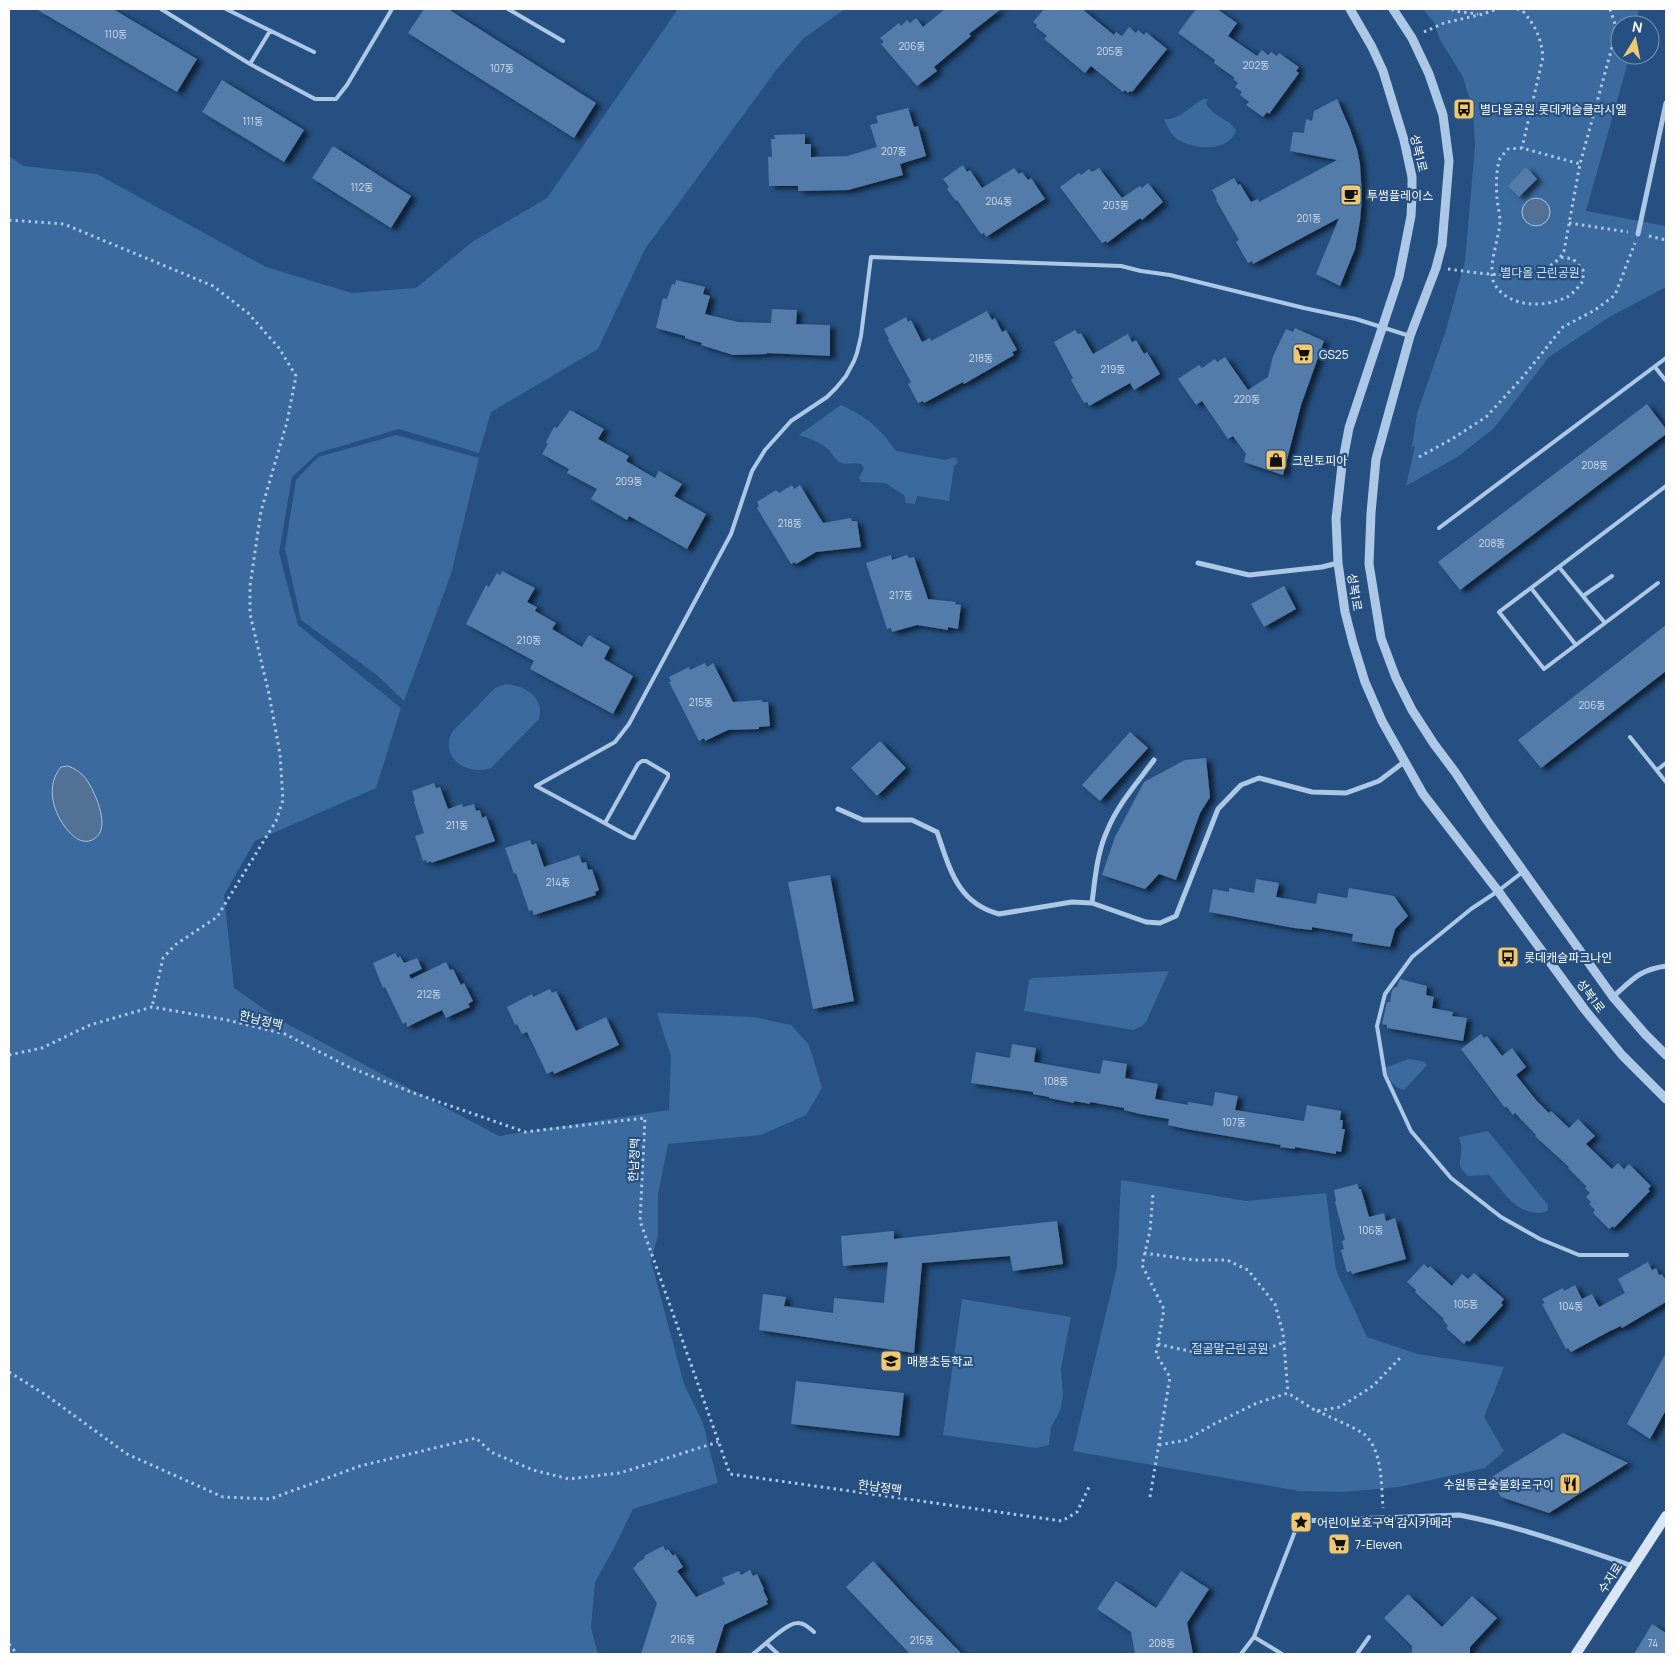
<svg xmlns="http://www.w3.org/2000/svg" width="1675" height="1663" font-family="Manrope,'Noto Sans KR',sans-serif">
<style>
.green{fill:#3a6a9e}
.water{fill:#537194;stroke:#a1c4e7}
.building{fill:#527cab;filter:url(#shadow)}
.lines{fill:none;stroke-linecap:round;stroke-linejoin:round}
.path{stroke:#adc8e6;stroke-width:3;stroke-dasharray:2.5 4;stroke-linecap:butt}
.service{stroke:#adc8e6;stroke-width:4}
.minor{stroke:#adc8e6;stroke-width:5}
.tertiary{stroke:#adc8e6;stroke-width:9}
.secondary{stroke:#d7e5f6;stroke-width:10}
.labels{text-anchor:middle;dominant-baseline:central;stroke-width:4.5;stroke-linejoin:round;paint-order:stroke}
.number-label{font-size:10px;fill:#d4deea}
.poi-label{font-size:12px;fill:#fff;stroke:#265081;text-anchor:start}
.street-label{font-size:12px;fill:#fff;stroke:#265081}
.park-label{font-size:12px;fill:#d0e2f5;stroke:#265081}
</style>
<defs>
<filter id="shadow"><feDropShadow dx="5.5" dy="3" stdDeviation="2.5" flood-color="#0009"/></filter>
</defs>
<rect width="100%" height="100%" fill="#265081"/>
<path class="green" d="M678,9H845L804,38L777,69L645,249L598,349L491,412L479,453L399,429L318,453L292,477L279,553L298,625L401,708L376,788L255,841L224,895L234,988L280,1020L499,1136L669,1110L671,1056L657,1013L753,1017L791,1025L809,1045L822,1088L806,1115L761,1135L668,1144L658,1194V1235L651,1261L684,1384L703,1423L718,1483L633,1509L613,1550L595,1582L591,1628L598,1654H9V156L23,166L97,174L266,267L352,293L416,288L472,242L547,198Z
M1423,9H1638V25H1620V55H1630L1586,211L1666,226V287L1611,316L1549,357L1494,428L1459,456L1406,486L1415,446L1412,447L1417,413L1445,333L1465,261L1475,146L1473,111L1463,77L1439,38L1435,24Z
M1204,99H1208L1206,104C1215,118 1228,118 1236,130C1229,153 1193,150 1177,139C1170,134 1167,126 1164,119C1181,120 1189,106 1204,99Z
M841,405C865,415 881,429 896,451L945,460L955,457L958,462L954,466L949,501L917,496L915,504L906,503L904,495L885,483L861,482L859,478L864,468L861,464C855,462 847,465 842,463C836,462 832,453 828,449C820,442 809,438 799,435Z
M396,435L479,458L451,574L404,701L377,675L301,620L285,549L296,480L318,457Z
M506,684C525,685 545,698 539,719L491,768C467,776 439,758 452,732L495,688Z
M1169,971L1146,1022L1142,1026L1133,1030L1024,1011L1029,981L1032,978Z
M1408,1059L1425,1062L1427,1065L1404,1090C1392,1087 1389,1079 1385,1068Z
M1488,1131L1548,1205V1210C1542,1216 1526,1212 1519,1207C1510,1202 1496,1183 1489,1175L1468,1176C1456,1165 1461,1165 1461,1150C1462,1146 1460,1141 1459,1137Z
M1121,1180L1246,1201L1326,1193L1336,1270L1367,1337L1417,1354L1504,1367L1484,1417L1504,1451L1485,1468L1399,1487L1343,1492L1299,1491L1073,1451L1117,1267Z
M962,1299L1071,1317L1061,1368L1063,1396L1060,1411L1051,1427L1049,1445L1036,1448L943,1435Z"/>
<path class="water" d="M1522 212a14 14 0 1 1 28 0a14 14 0 1 1-28 0Z
M68,766C85,772 90,784 97,800C101,812 107,831 94,839C91,841 86,842 83,841C76,840 69,832 65,827C52,809 46,785 61,767Z"/>
<path class="building" d="M36,9H113L197,59L177,92Z
M424,9H448L596,103L574,138L408,33Z
M945,9H1001L969,34L971,36L934,67L937,71L917,86L881,44L884,42L880,38L899,23L901,26L907,20L910,23L916,18L923,27Z
M1044,9H1082L1114,35L1116,32L1122,36L1129,27L1136,33L1138,30L1144,35L1146,32L1167,49L1132,92L1130,91L1128,93L1125,90L1123,92L1091,66L1085,73L1044,39L1047,36L1036,27L1037,25L1033,22Z
M1196,9H1217L1237,23L1228,36L1257,56L1262,50L1268,55L1271,52L1277,56L1279,53L1299,67L1296,71L1299,73L1269,114L1267,112L1263,117L1246,105L1249,102L1240,95L1242,92L1235,87L1238,83L1233,79L1235,78L1214,63L1215,60L1178,33Z
M222,80L304,130L284,162L202,112Z
M1337,99L1350,129L1357,149L1360,164L1362,196L1360,221L1355,249L1340,286L1316,274L1339,218L1253,264L1252,261L1248,263L1236,242L1239,240L1216,200L1217,199L1212,190L1234,178L1238,185L1240,184L1251,202L1258,199L1259,202L1337,160L1290,151L1293,132L1304,133L1306,119L1312,121L1314,111Z
M908,108L914,127L918,126L926,156L900,164L903,175L848,190L798,191V186H769L768,157H772L771,139H775L774,135L805,134V144H811V157L847,156L877,147L870,125L878,123L876,116Z
M333,146L411,196L391,228L312,178Z
M963,165L967,172L970,170L982,188L1014,168L1019,174L1022,172L1028,180L1031,178L1045,199L986,237L984,233L981,234L957,200L956,201L947,189L949,187L943,179Z
M1526,167L1537,179L1519,197L1508,186Z
M1099,168L1122,198L1140,186L1142,188L1148,183L1163,202L1142,220L1140,218L1107,243L1106,241L1102,243L1060,187L1079,173L1081,175L1089,169L1092,172Z
M676,280L705,287L703,294L710,296L705,314L738,322L771,323L772,309L797,310L796,324L830,325V356L767,353V354L733,355L701,345L702,343L685,338V336L656,328L663,298L667,299L672,284L675,285Z
M987,311L992,320L995,318L1002,332L1006,330L1017,350L1012,352L1014,355L964,384L963,382L924,403L923,401L918,403L908,384L911,382L888,340L889,339L884,329L906,317L908,322L911,320L922,342L930,338L931,341Z
M1295,328L1324,341L1301,405L1283,475L1244,462L1246,454L1233,436L1228,439L1202,401L1196,405L1178,379L1199,365L1202,368L1215,359L1217,362L1225,357L1248,390L1268,377L1273,356L1286,329L1293,332Z
M1075,330L1078,334L1081,333L1093,354L1128,334L1132,342L1136,340L1144,354L1147,352L1160,374L1134,390L1130,383L1089,406L1087,402L1084,403L1071,380L1073,378L1054,342Z
M1647,404L1666,429V434L1460,590L1438,562Z
M570,410L604,429L598,439L629,456L626,461L655,478L659,471L682,484L674,496L706,514L687,549L629,516L627,520L591,499L597,489L567,473L569,469L542,454L548,444L546,442L554,427L557,428Z
M792,485L794,489L800,485L823,523L851,518L852,521H857L861,547L816,552L796,564L795,562L791,564L757,508L759,506L757,502L776,490L779,493Z
M891,555L892,560L907,555L909,558L914,557L928,599L956,602L955,604L961,605L958,629L948,627V630L917,625L892,632L891,628L887,629L866,563Z
M502,571L535,588L527,602L537,607L535,611L556,623L552,629L582,647L589,635L610,647L604,659L633,676L613,714L530,669L534,661L466,624L486,585L489,587L497,573L500,575Z
M1284,586L1296,609L1264,627L1251,604Z
M1666,625V671L1541,768L1518,740Z
M705,663L707,667L713,663L733,702L762,700V702H768L770,726L759,727V729L728,730L705,741L704,738L699,741L669,682H671L669,677L689,667L690,670Z
M1130,732L1148,748L1100,801L1082,785Z
M880,741L906,768L877,796L851,768Z
M1206,758L1210,797L1200,813L1176,880L1159,874L1145,889L1102,875L1115,837L1144,782L1185,760Z
M434,783L436,788L440,787L448,809L462,804L463,807L474,804L476,811L480,810L482,818L486,816L495,841L431,863V861L427,863L426,860L423,861L415,836L424,833L414,802L415,801L412,791Z
M530,840L532,845L536,843L544,867L579,855L582,863L586,862L588,870L592,869L599,890L595,892L596,895L534,915L532,910L529,911L516,873L514,874L505,848Z
M830,875L854,1001L813,1009L788,882Z
M1256,879L1279,883L1276,897L1316,904L1318,893L1347,898L1349,888L1394,896L1408,916L1395,929L1390,947L1352,941L1353,934L1312,927V930L1294,928L1209,912L1213,889L1229,892V888L1254,893Z
M395,953L398,958L400,956L404,963L417,958L422,969L409,975L411,979L446,962L450,970L453,969L461,985L464,983L473,1001L468,1004L470,1007L446,1018L442,1010L407,1027L406,1022L403,1024L385,987L383,988L373,963Z
M1400,979L1427,986L1426,995L1434,997L1432,1008L1453,1012L1452,1016L1467,1018L1463,1041L1387,1028V1025L1382,1024L1387,1002H1390L1392,990L1395,987H1397Z
M550,989L552,993L556,991L576,1031L606,1017L619,1045L554,1074L553,1071L547,1074L527,1032L522,1034L517,1024L515,1025L507,1007L532,994L533,997Z
M1481,1034L1484,1038L1487,1036L1502,1056L1512,1048L1526,1067L1516,1075L1536,1100L1549,1113L1551,1111L1569,1128L1578,1119L1595,1136L1586,1144L1612,1169L1618,1163L1624,1169L1629,1164L1651,1186L1648,1189L1650,1191L1614,1228L1613,1226L1609,1229L1593,1213L1595,1210L1589,1204L1591,1202L1586,1197L1590,1193L1585,1188L1587,1187L1568,1168L1569,1167L1535,1136L1536,1135L1515,1113L1513,1115L1506,1106L1505,1108L1461,1049Z
M1012,1044L1036,1048L1034,1062L1100,1074L1103,1060L1127,1064L1125,1078L1158,1084L1155,1099L1188,1105V1102L1213,1106L1215,1092L1238,1096L1235,1110L1304,1121L1307,1105L1341,1111L1340,1120H1343L1342,1129H1345L1341,1152L1336,1151V1154L1295,1147V1149L1280,1147L1281,1145L1186,1129L1168,1125L1169,1119L1140,1114L1124,1110V1108L1090,1102V1104L1074,1101V1103L1049,1098V1097L1033,1094V1092L971,1083L976,1052L1010,1058Z
M1357,1184L1359,1189H1361L1369,1217L1384,1213L1386,1221L1395,1218L1406,1259L1352,1274L1351,1271L1347,1272L1341,1250L1344,1249L1342,1241L1345,1240L1335,1202L1336,1201L1334,1190Z
M1057,1221L1063,1264L1013,1271L1010,1256L922,1263L914,1353L759,1330L763,1294L786,1297L784,1306L833,1313L834,1298L884,1303L888,1262L843,1266L841,1236L894,1231V1239Z
M1648,1262L1652,1270L1656,1268L1659,1275L1662,1274L1666,1281V1302L1622,1328L1621,1326L1610,1331L1571,1352L1568,1348L1566,1349L1542,1304L1545,1303L1542,1299L1563,1288L1564,1291L1575,1285L1582,1299L1592,1294L1599,1307L1625,1293L1618,1279Z
M1424,1264L1428,1268L1430,1266L1452,1286L1462,1274L1468,1279L1474,1273L1504,1299L1501,1303L1503,1305L1469,1342L1467,1340L1464,1344L1446,1328L1448,1326L1443,1320L1444,1319L1415,1292L1416,1290L1407,1282Z
M1666,1353V1410L1650,1439L1627,1424Z
M796,1381L904,1393L899,1436L791,1424Z
M1563,1433L1628,1463L1549,1513L1501,1497L1490,1478Z
M663,1546L666,1551L668,1549L673,1556L675,1554L683,1567L677,1571L696,1597L725,1584L722,1578L739,1571L741,1575L750,1570L753,1576L757,1574L764,1589L763,1590L768,1600L766,1601L768,1604L724,1625L715,1654H641L657,1603L633,1568L637,1565L636,1564L645,1558L644,1556Z
M873,1561L909,1600L962,1654H910L846,1587Z
M1181,1571L1209,1589L1187,1623L1193,1654H1135L1131,1632L1097,1609L1116,1581L1156,1608Z
M1408,1594L1442,1627L1472,1596L1497,1618L1470,1647V1654H1412V1646L1384,1618Z
M1652,1624L1666,1633V1654H1634Z"/>
<g class="lines">
<path class="path" d="M1452,9L1454,11L1478,14
M1517,9L1522,10C1535,25 1541,37 1543,57L1522,148
M1424,32L1444,23L1483,14L1497,9
M9,220L64,224L213,286L248,313L279,348L296,376L287,422L261,511L250,586V614L269,694L280,754L283,800L276,821L217,917L175,945L163,958L152,1007
M1569,223L1628,232
M1649,236L1666,240
M1561,257L1573,259L1583,270V281C1579,286 1573,294 1567,297C1545,308 1507,308 1494,283C1487,268 1499,239 1500,222C1500,215 1498,207 1497,199C1496,188 1496,173 1499,161C1500,157 1505,153 1508,149L1522,148L1580,164
M1448,269C1479,273 1547,286 1564,251L1580,164L1614,40L1615,24L1610,9
M1419,457L1452,439L1486,417L1522,378L1563,327L1595,310L1615,295L1635,243
M9,1055L42,1048L90,1025L152,1007L227,1020L285,1034L349,1067L411,1092L525,1132L645,1118L640,1221L730,1474L1062,1521L1077,1512L1089,1487
M1144,1253L1194,1260H1227L1248,1270L1275,1304L1283,1333L1288,1393
M1158,1344C1202,1355 1241,1361 1284,1342
M9,1372L46,1395L127,1454L223,1497L270,1499L360,1466L476,1438L491,1452L533,1470L569,1479L620,1473L718,1442
M1317,1411C1327,1416 1359,1429 1365,1435C1383,1452 1381,1485 1383,1508
M1159,1445L1186,1440L1214,1424L1257,1403L1288,1393L1316,1411L1340,1407L1373,1386L1400,1358
M1150,1497L1170,1377L1156,1354L1164,1309L1142,1265L1150,1231L1153,1193
M9,1644L17,1654"/>
<path class="service" d="M161,9L250,64L315,99H336L347,85L392,9
M226,9L314,52
M508,9L563,41
M250,64L270,31
M1655,367L1666,381
M1439,528L1666,358
M1559,567L1605,623
M1658,583L1544,669L1499,612L1666,486
M1531,588L1576,645
M1583,596L1612,576
M1630,737L1666,782
M1657,770L1666,763
M536,786L615,742L629,724L731,534L752,471L765,450L791,421L827,397L836,388L846,376L854,361L857,353L861,336L871,257L1121,266L1141,271L1170,275L1304,308L1356,319L1410,336
M536,786C568,803 599,820 630,837L634,838L668,777V774L646,761H642L638,764L605,823
M1524,871L1498,891L1471,909L1412,957L1385,994L1377,1026L1385,1075L1411,1131L1451,1178L1501,1217L1540,1239L1579,1255H1627
M1254,1637L1282,1654
M766,1643L778,1654
M753,1654C763,1647 786,1623 797,1623C804,1622 809,1628 814,1632
M1241,1654L1254,1637L1299,1521
M1357,1654L1369,1637"/>
<path class="minor" d="M1638,234L1666,103
M1198,563L1249,575L1322,567L1338,563
M838,809L863,820H912L937,832C950,869 957,903 999,914L1072,902L1092,903L1146,922L1160,923L1176,916L1218,809L1241,785L1259,778L1312,792L1346,793L1379,781L1404,762
M1092,903C1095,879 1097,853 1107,831C1118,804 1137,783 1154,760
M1613,997C1633,979 1639,970 1666,966
M1299,1521L1459,1515C1518,1526 1576,1547 1633,1566"/>
<path class="tertiary" d="M1350,9L1372,47L1383,71L1404,140L1412,177V197L1411,216L1399,277L1349,428L1342,465L1336,519L1338,563L1345,612L1353,643L1365,682L1382,721L1423,794L1498,891L1585,1010L1622,1055L1666,1099
M1393,9L1412,38L1429,74L1443,115L1449,161L1442,245L1436,268L1410,336L1376,459L1371,513L1369,564L1381,638L1396,678L1412,710L1434,744L1455,772L1486,819L1613,997L1645,1034L1666,1055"/>
<path class="secondary" d="M1576,1654L1666,1516"/>
</g>
<defs>
<g id="bus-square" transform="scale(1.125)"><rect x="-9" y="-9" width="18" height="18" rx="4" fill="#f0c872" stroke="#265081"/><path d="M-5-6H5V4H4V6H2V4H-2V6H-4V4H-5ZM-3.5-4V0h7V-4ZM-3.5 1.2v1.5H-2V1.2ZM2 1.2v1.5H3.5V1.2Z" fill="#111"/></g>
<g id="cafe-square" transform="scale(1.125)"><rect x="-9" y="-9" width="18" height="18" rx="4" fill="#f0c872" stroke="#265081"/><path d="M-5.5-4.5H6V0H3Q3 3.5 0 3.5H-2.5Q-5.5 3.5-5.5 0ZM3-3.2v2h1.7v-2ZM-6 4.5H4V6H-6Z" fill="#111"/></g>
<g id="supermarket-square" transform="scale(1.125)"><rect x="-9" y="-9" width="18" height="18" rx="4" fill="#f0c872" stroke="#265081"/><path d="M-6-5.5h2.5l.6 2H6L4.5 2H-2.5L-4.4-4H-6ZM-1.5 3.2a1.3 1.3 0 1 0 .1 0ZM3 3.2a1.3 1.3 0 1 0 .1 0Z" fill="#111"/></g>
<g id="shop-square" transform="scale(1.125)"><rect x="-9" y="-9" width="18" height="18" rx="4" fill="#f0c872" stroke="#265081"/><path d="M-5-2.5h2.3a2.7 3.5 0 0 1 5.4 0H5L5.5 6h-11ZM-1.5-2.5h3a1.5 2.3 0 0 0-3 0Z" fill="#111"/></g>
<g id="school-square" transform="scale(1.125)"><rect x="-9" y="-9" width="18" height="18" rx="4" fill="#f0c872" stroke="#265081"/><path d="M0-5L7-2L0 1L-7-2ZM-4 1L0 2.5L4 1V4Q0 6-4 4Z" fill="#111"/></g>
<g id="restaurant-square" transform="scale(1.125)"><rect x="-9" y="-9" width="18" height="18" rx="4" fill="#f0c872" stroke="#265081"/><path d="M-5-6h1v4h1v-4h1v4h1v-4h1v5L-1.5 .5V6h-2V.5L-5-1ZM5-6V6H3V1.5H1.5Q1.5-4 5-6Z" fill="#111"/></g>
<g id="sight-square" transform="scale(1.125)"><rect x="-9" y="-9" width="18" height="18" rx="4" fill="#f0c872" stroke="#265081"/><path d="M0-6L1.8-2.2L6-1.7L2.9 1.2L3.7 5.4L0 3.3L-3.7 5.4L-2.9 1.2L-6-1.7L-1.8-2.2Z" fill="#111"/></g>
</defs>
<g fill-rule="evenodd">
<use href="#bus-square" x="1464" y="109"/>
<use href="#cafe-square" x="1351" y="195"/>
<use href="#supermarket-square" x="1303" y="354"/>
<use href="#shop-square" x="1276" y="460"/>
<use href="#bus-square" x="1508" y="957"/>
<use href="#school-square" x="891" y="1361"/>
<use href="#restaurant-square" x="1570" y="1484"/>
<use href="#sight-square" x="1301" y="1522"/>
<use href="#supermarket-square" x="1339" y="1544"/>
</g>
<g class="labels">
<g class="number-label">
<text x="116" y="34">110동</text>
<text x="912" y="46">206동</text>
<text x="1110" y="51">205동</text>
<text x="1256" y="65">202동</text>
<text x="502" y="68">107동</text>
<text x="253" y="121">111동</text>
<text x="894" y="151">207동</text>
<text x="362" y="187">112동</text>
<text x="999" y="201">204동</text>
<text x="1116" y="205">203동</text>
<text x="1309" y="218">201동</text>
<text x="981" y="358">218동</text>
<text x="1113" y="369">219동</text>
<text x="1247" y="399">220동</text>
<text x="1595" y="465">208동</text>
<text x="629" y="481">209동</text>
<text x="790" y="523">218동</text>
<text x="1492" y="543">208동</text>
<text x="901" y="595">217동</text>
<text x="529" y="640">210동</text>
<text x="701" y="702">215동</text>
<text x="1592" y="705">206동</text>
<text x="457" y="825">211동</text>
<text x="558" y="882">214동</text>
<text x="429" y="994">212동</text>
<text x="1056" y="1081">108동</text>
<text x="1234" y="1122">107동</text>
<text x="1371" y="1230">106동</text>
<text x="1466" y="1304">105동</text>
<text x="1571" y="1306">104동</text>
<text x="683" y="1639">216동</text>
<text x="922" y="1640">215동</text>
<text x="1162" y="1643">208동</text>
<text x="1653" y="1643">74</text>
</g>
<g class="poi-label">
<text x="1480" y="109">별다을공원.롯데캐슬클라시엘</text>
<text x="1367" y="195">투썸플레이스</text>
<text x="1319" y="354">GS25</text>
<text x="1292" y="460">크린토피아</text>
<text x="1524" y="957">롯데캐슬파크나인</text>
<text x="907" y="1361">매봉초등학교</text>
<text x="1554" y="1484" text-anchor="end">수원통큰숯불화로구이</text>
<text x="1317" y="1522">어린이보호구역 감시카메라</text>
<text x="1355" y="1544">7-Eleven</text>
</g>
<g class="street-label">
<text transform="translate(1419 153) rotate(77)">성복1로</text>
<text transform="translate(1355 592) rotate(81)">성복1로</text>
<text transform="translate(1591 996) rotate(53)">성복1로</text>
<text transform="translate(261 1020) rotate(14)">한남정맥</text>
<text transform="translate(634 1160) rotate(-87)">한남정맥</text>
<text transform="translate(880 1487) rotate(8)">한남정맥</text>
<text transform="translate(1610 1578) rotate(-57)">수지로</text>
</g>
<g class="park-label">
<text x="1540" y="272">별다올 근린공원</text>
<text x="1230" y="1348">절골말근린공원</text>
</g>
</g>
<rect width="1675" height="1663" fill="none" stroke="#ffffff" stroke-width="20"/>
<g transform="translate(1635 40) rotate(10)"><circle r="24" fill="#265081" stroke="#7d96b3"/>
<path d="M0-4L9 19L0 12L-9 19Z" fill="#f0c872"/>
<text y="-8" font-size="14" font-weight="bold" text-anchor="middle" fill="#ffffff">N</text>
</g>
</svg>
